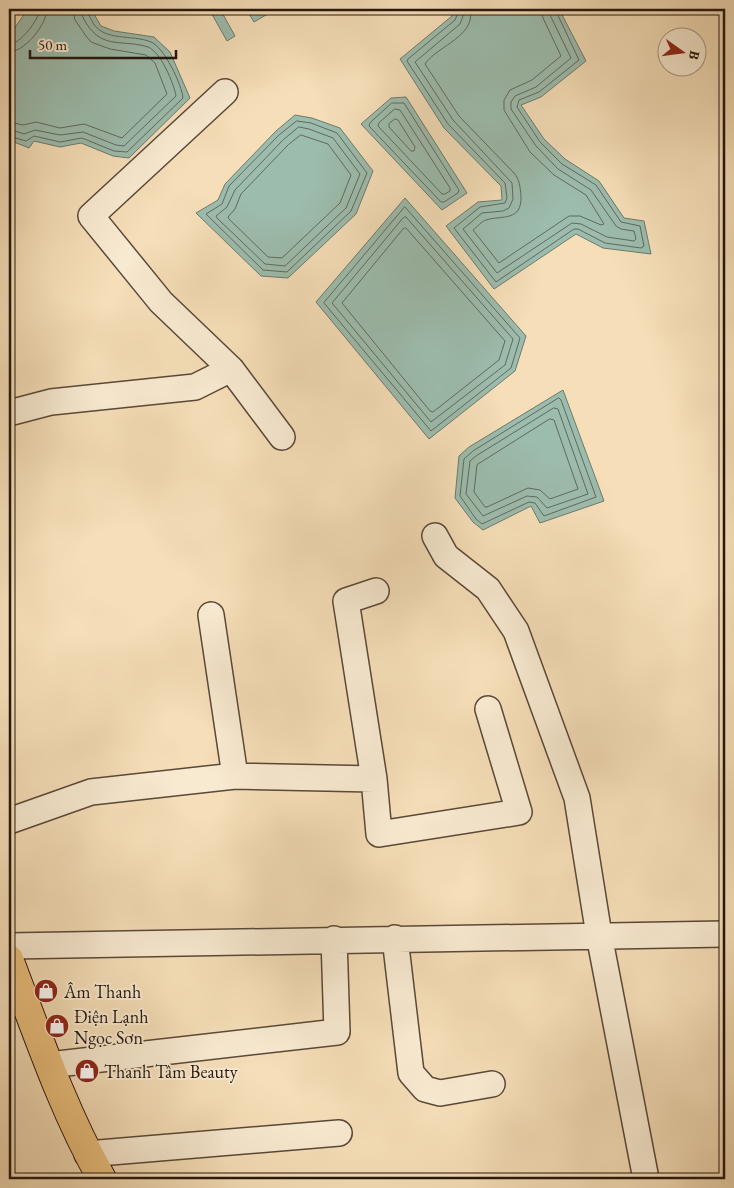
<svg xmlns="http://www.w3.org/2000/svg" width="734" height="1188" font-family="'EB Garamond',serif">
<style>
.water{fill:#9cbcad;stroke:#6d7a6d}
.lines{fill:none;stroke-linecap:round;stroke-linejoin:round}
.shore{stroke:#61695e;stroke-width:1}
.minor-casing{stroke:#5a4838;stroke-width:28}
.major-casing{stroke:#26160e;stroke-width:30}
.minor{stroke:#f8ead1;stroke-width:25}
.major{stroke:#eabf7c;stroke-width:28}
.labels{text-anchor:middle;dominant-baseline:central;stroke-width:4;stroke-linejoin:round;paint-order:stroke}
.poi-label{font-size:18px;fill:#26160e;stroke:#f8ead1;text-anchor:start}
</style>
<rect width="100%" height="100%" fill="#f5deb8"/>
<filter id="stains"><feTurbulence type="fractalNoise" baseFrequency=".004" numOctaves="4"/><feColorMatrix values="0 0 0 0 .2 0 0 0 0 .09 0 0 0 0 .02 0 0 0 .5 -.17"/></filter>
<radialGradient id="worn" r=".72"><stop offset=".6" stop-color="#630" stop-opacity="0"/><stop offset="1" stop-color="#630" stop-opacity=".3"/></radialGradient>
<path class="water" d="M28,9H91L101,26L114,31L154,37L170,52L190,98L129,158L113,156L81,143L60,147L34,141L29,148L9,140V36Z
M209,9H220L235,36L227,41Z
M246,9H270L271,12L254,22Z
M447,9H559L586,61L541,97L521,105L544,139L565,159L599,181L624,218L644,221L651,254L603,248L576,234L494,289L446,226L478,202L502,200L501,186L444,128L400,59L452,16Z
M406,97L467,193L442,210L361,124L391,98Z
M295,115L312,118L340,128L373,171L356,214L288,278L261,276L196,213L218,200L225,184L276,131Z
M405,198L526,336L515,371L429,439L316,302Z
M563,390L604,501L540,523L531,506L483,530L473,522L455,498L459,456L469,447Z"/>
<g class="lines">
<path class="shore" d="M453,9L457,15L455,20L408,59L407,61L448,124L505,183L507,198L505,203L480,207L454,228L496,282L574,229H578L605,243L641,248L644,246L640,226L621,222L596,185L562,164L540,142L517,107L519,100L539,92L579,60L555,9
M461,9L463,16L460,24L415,62L453,120L512,183L513,199L509,208L503,211L482,213L463,229L497,273L572,223L581,224L607,237L634,241L636,239L634,231L621,229L616,226L591,190L558,169L536,146L511,109V102L515,96L536,87L571,58L550,15L549,9
M470,9C477,36 437,46 425,64L459,116L514,173C520,180 520,187 521,196C522,222 502,215 486,220C482,221 477,227 473,230L499,263L569,216H580L601,225L604,224L586,195L554,175L530,152L504,110V100L510,90L532,80L561,56L543,18L541,9
M9,45C20,44 39,20 40,9
M9,52C25,52 47,24 47,9
M392,103H404L459,190L458,193L444,202H441L369,126L370,123Z
M395,109L400,110L450,188V191L445,194H442L378,126L379,123Z
M395,119L398,120L415,147L414,151H411L389,127V124Z
M297,121L311,123L337,133L367,173L351,211L287,272L263,270L206,214L222,204L229,186L279,135Z
M9,122L23,125L36,122L60,128L84,124L122,138L167,94L155,63L146,55L110,49L91,42L86,36L75,20L73,9
M299,127L309,129L333,138L360,174L346,208L285,266L265,264L217,218L216,216L227,207L235,190L283,140Z
M9,129L24,134L35,130L60,135L83,132L116,145L124,146L176,96C174,84 161,52 148,47C123,39 103,50 86,23C83,18 81,14 81,9
M301,135L328,144L351,175L340,203L282,258L268,257L229,219L228,217L235,209L241,194L288,145Z
M9,136L26,141L34,136L60,142L82,138L114,151L127,152L183,98C182,85 164,47 151,42C132,34 105,42 93,23C91,18 87,14 87,9
M405,207L520,338L511,368L431,431L324,303Z
M406,217L513,339L505,365L431,422L332,303L403,218Z
M406,228L505,341L499,360L433,412L430,411L342,303L403,229Z
M559,398L561,400L596,497L544,516L535,503L529,502L482,524L476,519L460,496L464,459L473,451Z
M554,408L558,409L588,494L547,508L537,497L527,496L483,516L466,494L470,461L476,456Z
M550,419L554,420L578,489L550,499L540,490L528,488L487,507H485L474,492L477,465Z"/>
<g class="minor-casing">
<path id="minor" d="M225,92L91,216L161,302L231,369
M9,413L51,402L195,387L231,369L282,437
M435,536L446,556L488,589L516,631L577,798L599,935L646,1179
M211,615L235,776
M374,779L346,601L376,591
M9,821L91,792L235,776L374,779L379,834L519,812L488,709
M395,938L411,1073L425,1089L440,1093L492,1084
M9,946L725,934
M49,1065L337,1032L334,939
M87,1154L339,1133"/>
</g>
<g class="major-casing">
<path id="major" d="M9,959C37,1033 63,1110 102,1179"/>
</g>
<use href="#minor" class="minor"/>
<use href="#major" class="major"/>
</g>
<defs>
<g id="shop-disc" transform="scale(1.25)"><circle r="9.5" fill="#8f2418" stroke="#f8ead1"/><path d="M-5-2.5h2.3a2.7 3.5 0 0 1 5.4 0H5L5.5 6h-11ZM-1.5-2.5h3a1.5 2.3 0 0 0-3 0Z" fill="#fff"/></g>
</defs>
<g fill-rule="evenodd">
<use href="#shop-disc" x="46" y="991"/>
<use href="#shop-disc" x="57" y="1026"/>
<use href="#shop-disc" x="87" y="1071"/>
</g>
<g class="labels">
<g class="poi-label">
<text x="64" y="991">Âm Thanh</text>
<text x="74" y="1016">Điện Lạnh<tspan x="74" dy="21">Ngọc Sơn</tspan></text>
<text x="104" y="1071">Thanh Tâm Beauty</text>
</g>
</g>
<rect width="734" height="1188" fill="none" stroke="#f5deb8" stroke-width="30"/>
<rect x="10" y="10" width="714" height="1168" fill="none" stroke="#26160e" stroke-width="2.5"/>
<rect x="15" y="15" width="704" height="1158" fill="none" stroke="#26160e"/>
<g transform="translate(682 52) rotate(104)"><circle r="24" fill="#f8ead1" stroke="#a49583"/>
<path d="M0-4L9 19L0 12L-9 19Z" fill="#8f2418"/>
<text y="-8" font-size="14" font-weight="bold" text-anchor="middle" fill="#26160e">B</text>
</g>
<path d="M30 50v8h146v-8" fill="none" stroke="#26160e" stroke-width="2.5"/>
<text x="38" y="50" font-size="15" fill="#26160e" stroke="#f8ead1" stroke-width="4" paint-order="stroke">50 m</text>
<rect width="100%" height="100%" filter="url(#stains)"/>
<rect width="100%" height="100%" fill="url(#worn)"/>
</svg>
